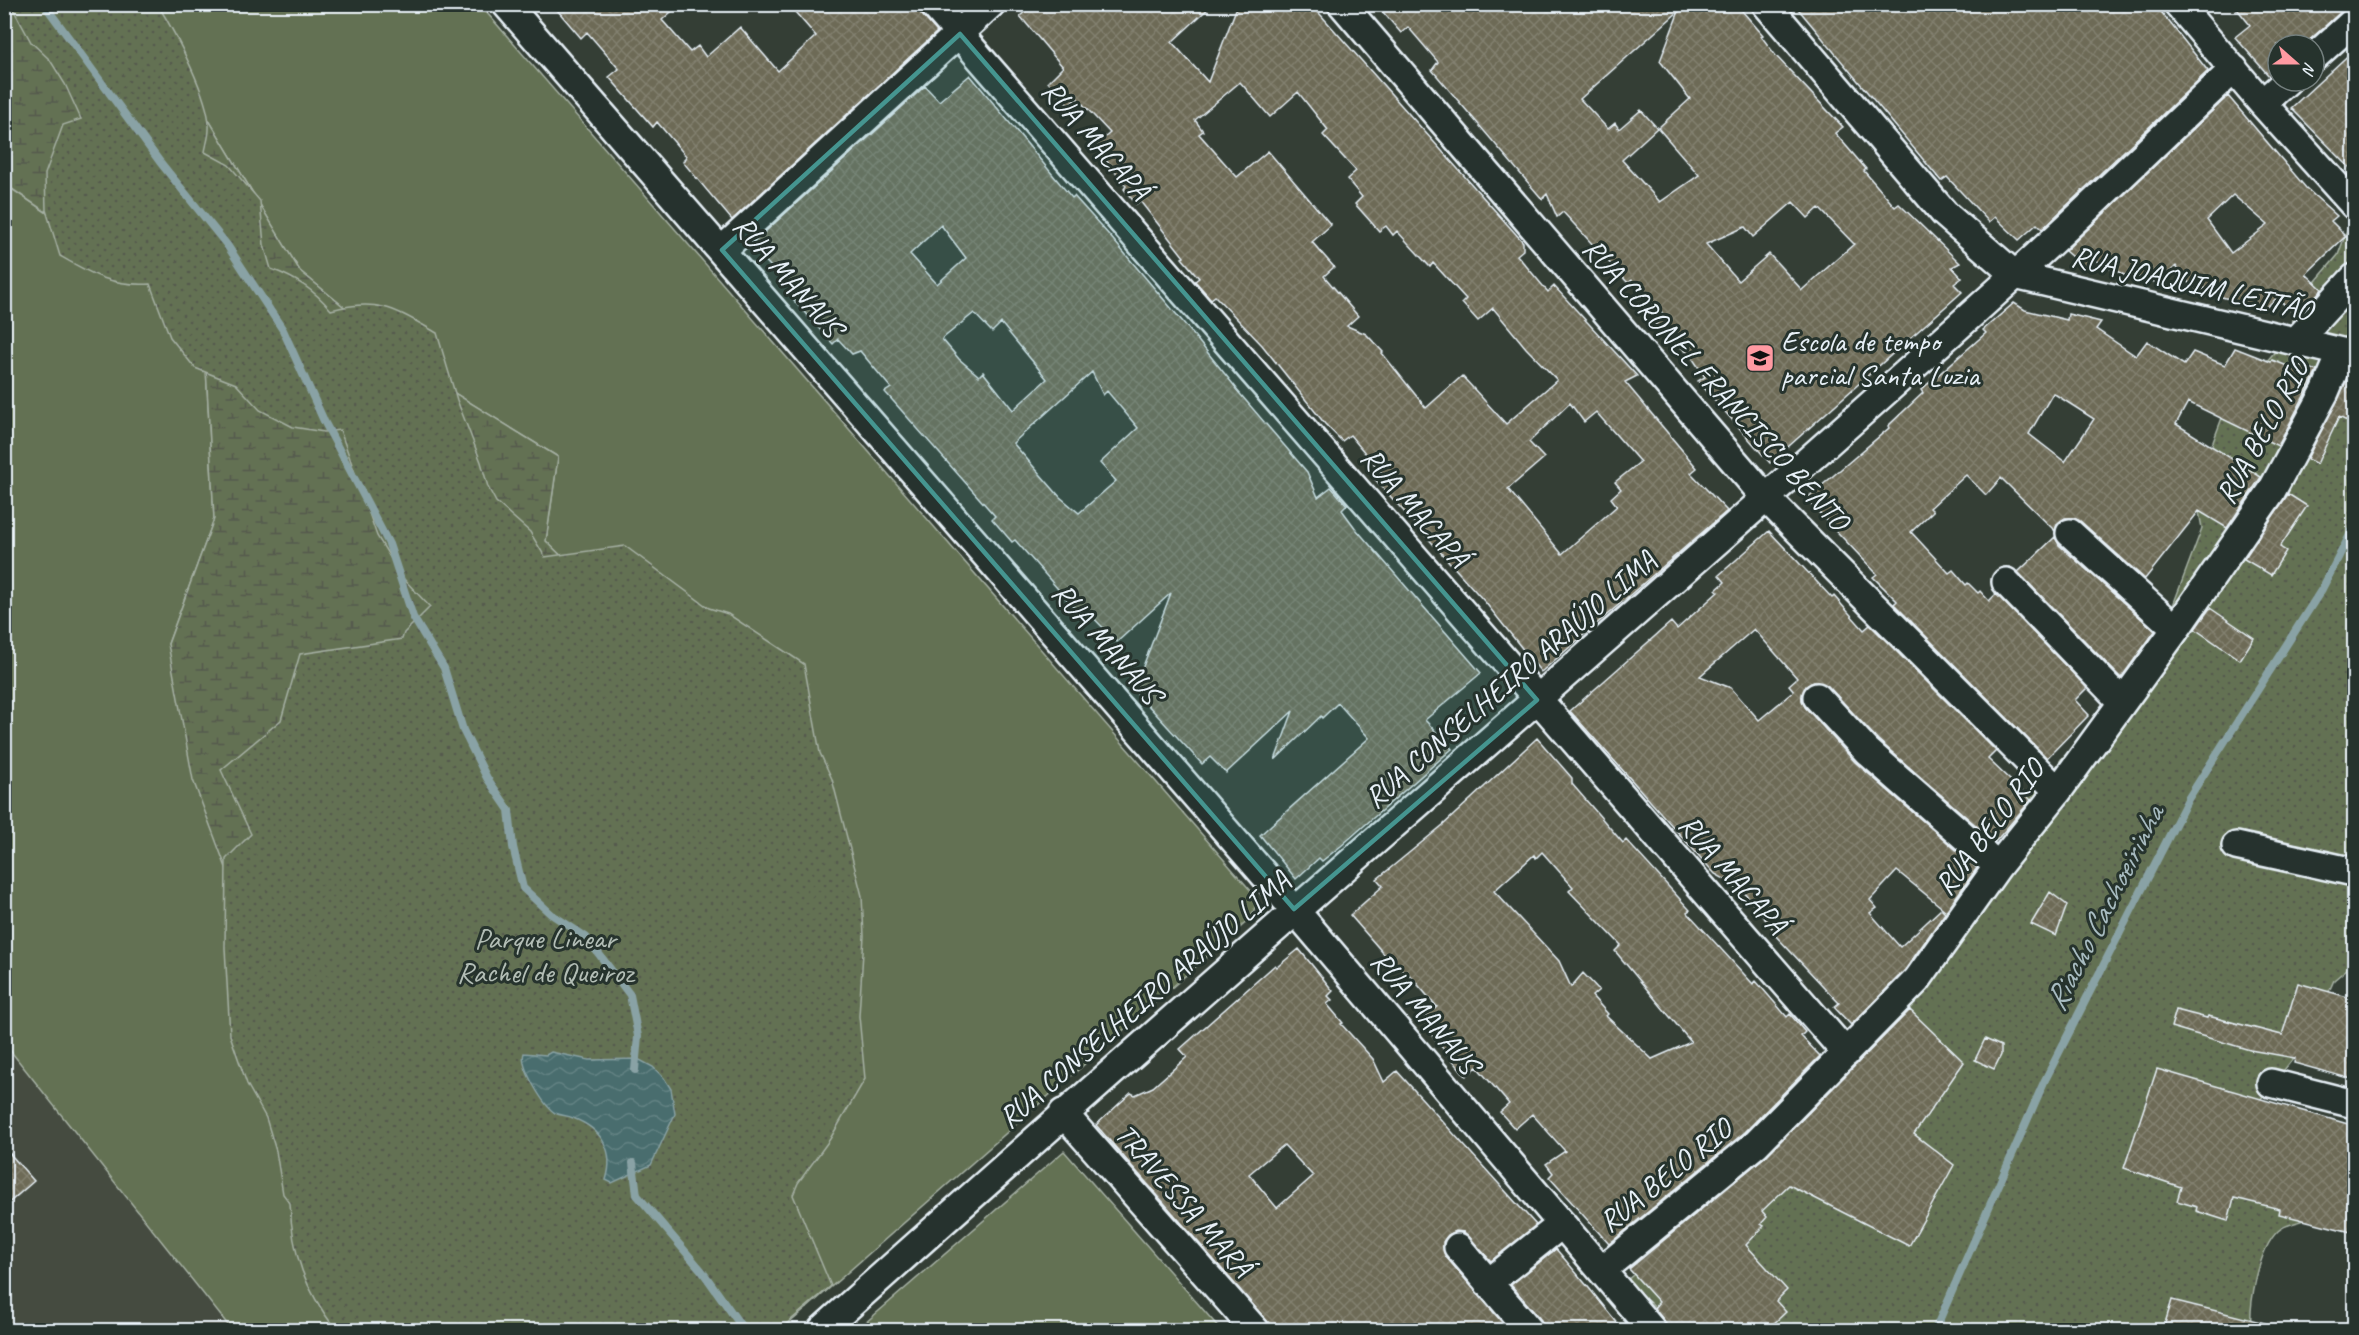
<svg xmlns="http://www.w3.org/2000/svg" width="2359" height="1335" font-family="Caveat,sans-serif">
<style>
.built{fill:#454b3f}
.grass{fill:#647152;stroke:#a6b1a5;stroke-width:1.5}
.wetland{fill:url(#wetland-marsh);stroke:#a6b1a5;stroke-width:1.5}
.park{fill:url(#park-dots);stroke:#a6b1a5;stroke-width:1.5}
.water{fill:url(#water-waves);stroke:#89a2a5;stroke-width:1.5}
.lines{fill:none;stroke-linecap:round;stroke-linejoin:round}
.stream{stroke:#89a2a5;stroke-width:8}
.building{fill:url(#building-cross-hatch);stroke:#e8f1f8;stroke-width:1.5;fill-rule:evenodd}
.minor-casing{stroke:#e8f1f8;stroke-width:32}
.minor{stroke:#26332d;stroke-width:27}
.marked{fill:#459590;fill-opacity:0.2;stroke:#459590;stroke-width:4.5;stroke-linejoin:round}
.labels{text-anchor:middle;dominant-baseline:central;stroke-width:6;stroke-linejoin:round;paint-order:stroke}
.street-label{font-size:30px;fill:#e8f1f8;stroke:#26332d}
.poi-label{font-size:30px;fill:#e8f1f8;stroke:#26332d;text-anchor:start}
.park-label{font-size:30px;fill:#b3beb6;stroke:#26332d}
.water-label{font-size:32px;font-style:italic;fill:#a8bcc1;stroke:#26332d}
</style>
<defs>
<pattern id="wetland-marsh" width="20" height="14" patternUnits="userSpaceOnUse" patternTransform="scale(1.5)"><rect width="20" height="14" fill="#647152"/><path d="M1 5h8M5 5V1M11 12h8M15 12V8" fill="none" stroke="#545a4e"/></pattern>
<pattern id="park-dots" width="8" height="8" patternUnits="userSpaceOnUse" patternTransform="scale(1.5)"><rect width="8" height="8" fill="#647152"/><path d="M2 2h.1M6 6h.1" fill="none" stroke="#545a4e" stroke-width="1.8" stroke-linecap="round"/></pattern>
<pattern id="water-waves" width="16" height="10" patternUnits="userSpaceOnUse" patternTransform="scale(1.5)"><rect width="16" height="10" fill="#496d6e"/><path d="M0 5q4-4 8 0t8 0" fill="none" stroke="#638283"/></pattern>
<pattern id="building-cross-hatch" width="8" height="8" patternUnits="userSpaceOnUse" patternTransform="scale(1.5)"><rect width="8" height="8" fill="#6d6a56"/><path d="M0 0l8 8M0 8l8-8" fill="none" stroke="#82806f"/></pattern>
</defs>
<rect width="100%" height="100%" fill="#343e35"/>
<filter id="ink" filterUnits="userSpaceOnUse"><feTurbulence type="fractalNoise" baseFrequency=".0167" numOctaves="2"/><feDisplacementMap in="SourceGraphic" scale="12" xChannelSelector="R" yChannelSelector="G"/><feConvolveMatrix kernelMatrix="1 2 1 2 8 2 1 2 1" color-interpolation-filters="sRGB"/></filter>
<g filter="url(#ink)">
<path class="built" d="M5,1044L232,1330H5Z"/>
<path class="grass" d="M148,5H480L1258,899L1251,918L807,1308L717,1235L615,608L546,541L558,457L435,381L300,271L195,97Z
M4,184L164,292L206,367L214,519L168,644L614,1330H232L5,1044Z
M1064,1151L1221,1330H857Z"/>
<path class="wetland" d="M5,5H148L195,97L300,271L435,381L558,457L546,541L615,608L717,1235L807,1308L781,1330H614L248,926L193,780L168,644L214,519L206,367L164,292L5,184Z"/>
<path class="park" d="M11,5H158C174,31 211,100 209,129C209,137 206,145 205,152L229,165L260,201L264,245L271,269C296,278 314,290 331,310C380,297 396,310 437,333L457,400L481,462L488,487L496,502L530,532L545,557L625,546L709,608L728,614L804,664L820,753L832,779L862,896L864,936L859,1016L865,1079L830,1139L798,1183L793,1195L831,1286L779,1330H336C305,1289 292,1255 290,1203L283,1194L276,1151L266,1118L247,1084L230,1035L225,948L226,859L251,834L221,770L281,720L300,654L402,639L404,633L430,607L402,577L377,536L340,430L324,432L293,427L260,410L236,384L195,368L170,337L150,284C111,286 93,275 60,256L46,210L45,174L63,125L81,119L65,84L50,60L31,42Z
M2354,211V963L2334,980L2308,1040L2248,1115L2309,1219C2299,1222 2285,1224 2278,1231C2258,1250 2249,1304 2251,1330H1680L1626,1281L1792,1141L1869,1045L1878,1004L1876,991L1911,940L1947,904L2002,840L2022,796L2054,770L2062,758L2109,718L2169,616L2202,528L2195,490L2225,410L2278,348L2311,287L2338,255Z"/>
<path class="water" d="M551,1052L589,1060L638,1059L653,1067L664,1078L671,1089L675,1114L651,1165L612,1183L606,1180C615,1151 602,1129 573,1118C567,1115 561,1116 555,1113C544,1106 519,1066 524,1053L546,1055Z"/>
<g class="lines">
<path class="stream" d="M44,4L160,162L227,245L283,330L324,421L389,544L413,617L444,668L463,730L487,778L509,810L513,847L523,888L551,914L586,937L630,995L638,1036L635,1070
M633,1163L637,1195L702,1271L744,1330
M1935,1330L2044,1082L2188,799L2322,589L2354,527"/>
</g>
<path class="building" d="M552,4H680L662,20L690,52L698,46L706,57L740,27L778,71L816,36L788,4H918L921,14L937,32L732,220L683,162L686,156L657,122L653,127L609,77L619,69L587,32L581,38Z
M1034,4H1213L1172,42L1208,82L1238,4H1311L1523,242V250L1517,255L1548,292L1554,286L1637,376L1625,382L1697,468L1691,473L1727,511L1541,672L1485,602L1374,478L1381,472L1350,435L1342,441L1325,424L1262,345L1215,296L1211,299L1195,281L1199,278L1182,258L1184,257L1140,201L1136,204L1124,189L1126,186L1095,146L1110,133L1077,98L1069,105L1048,82L1063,67L1020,16ZM1240,82L1270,117L1298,92L1328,130L1323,135L1356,171L1347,179L1362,197L1355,204L1379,231L1386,226L1393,235L1397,231L1430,267L1433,263L1466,299L1462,303L1478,321L1493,308L1526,348L1557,380L1506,424L1462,376L1426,408L1382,353L1383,352L1366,334L1347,326L1358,316L1324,276L1334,267L1312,242L1331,225L1268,151L1237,177L1199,134L1203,131L1195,120ZM1570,403L1584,422L1596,412L1640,462L1615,482L1621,489L1611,498L1617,506L1562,554L1508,489L1544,458L1529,442Z
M1376,4H1736L1763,35L1761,36L1776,56L1843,127L1835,133L1866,169L1864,171L1895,207L1899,204L1960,263L1952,267L1962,278L1954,284L1962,292L1770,463L1698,381L1705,377L1691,356L1673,340L1669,343L1654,326L1665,316L1632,280L1628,283L1563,212L1557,217L1547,194L1542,199L1432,70L1438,62L1408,27L1401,33ZM1679,11L1660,61L1690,99L1658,128L1699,175L1660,202L1622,160L1657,128L1641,110L1619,129L1615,123L1608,129L1580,99ZM1793,202L1808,218L1819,208L1854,244L1802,290L1769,254L1738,281L1706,244L1745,227L1753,237Z
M1794,4H2155L2208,71L2042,229L2037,224L2019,240L1995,217L1989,222L1947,177L1941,181Z
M2233,4H2339L2344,9L2304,45H2278V68L2269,76L2235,37L2250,25Z
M2355,49V173L2291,108Z
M970,75L1072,198L1074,196L1109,235L1183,322L1237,389L1235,388L1307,472L1318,497L1331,487L1347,505L1342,510L1356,529L1481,673L1425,720L1452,749L1341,846L1322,861L1319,858L1296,879L1260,835L1369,738L1338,703L1322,718L1321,716L1275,760L1293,711L1226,773L1210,757L1202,764L1134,690L1171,593L1117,642L1083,607L1078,612L1015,540L1012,542L992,519L995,516L885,392L891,388L860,351L852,354L838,339L833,344L794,301L798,296L760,255L754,242L925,86L939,101ZM941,225L966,258L937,284L910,254ZM974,313L992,332L1001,323L1047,379L1013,410L983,372L979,376L959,359L942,339ZM1092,372L1103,395L1107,391L1138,428L1100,463L1116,481L1079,513L1060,497L1013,443Z
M2228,96L2306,188L2337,216L2331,221L2346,236L2306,274L2322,289L2297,316L2277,298L2264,309L2222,297L2215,291L2211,294L2205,288L2197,294L2176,266L2158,283L2134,276L2132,279L2093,259L2084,267L2065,251ZM2233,195L2268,225L2231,253L2207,220Z
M2014,303L2025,310L2067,320L2068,314L2101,322L2096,329L2136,356L2147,341L2184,365L2193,352L2225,365L2235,348L2271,362L2272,360L2290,367L2292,363L2317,371L2278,446L2188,402L2176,424L2261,477L2227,528L2199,511L2145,579L2080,521L2073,518H2065L2058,523L2055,531L2001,478L1986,495L1966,475L1930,508L1933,511L1911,532L1949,573L1953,570L1966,585L1968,583L1978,593L1980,591L1989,601L1996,594L2087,688L2075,700L2089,715L2047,758L1894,604L1897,601L1873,577L1877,574L1806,499L1889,428L1888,426L1923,393L1921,390L1986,333L1983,330ZM2053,393L2094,419L2065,462L2029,434Z
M2347,380L2355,383V425L2339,417L2317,464L2307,459Z
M2288,494L2307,506L2280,547L2286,551L2271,575L2244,559Z
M1769,531L1832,598L1834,596L1864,630L1870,625L1996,751L1988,759L2031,800L1995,842L1878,740L1828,686L1814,682L1806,686L1802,700L1805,707L1855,762L1977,868L1946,911L1897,871L1870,900L1877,908L1870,913L1900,947L1941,909L1945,913L1905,970L1851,1025L1834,1007L1839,1003L1774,934L1776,933L1740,887L1737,890L1732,883L1715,874L1570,711L1671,622L1677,629L1718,592L1716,590L1725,582L1719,575ZM1754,629L1797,678L1789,685L1794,691L1759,720L1731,688L1700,676Z
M2055,537L2059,545L2155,631L2121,678L2018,572Z
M2210,608L2254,638L2240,660L2195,629Z
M1537,738L1572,778V784L1623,843L1626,840L1690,910L1687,912L1753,984L1756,981L1787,1017L1790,1014L1805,1032L1801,1036L1820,1056L1745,1132L1609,1244L1549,1177L1553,1173L1546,1164L1565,1151L1532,1114L1515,1129L1500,1112L1509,1104L1477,1067L1466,1076L1426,1028L1428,1026L1422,1019L1437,1007L1406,971L1404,972L1392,959L1390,961L1350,915L1383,886L1377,879L1443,825ZM1542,852L1573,887L1569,891L1621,945L1615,951L1691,1042L1652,1059L1606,1016L1608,1014L1592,996L1599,990L1583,973L1571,987L1559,961L1494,891L1534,855L1536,858Z
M2050,892L2067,905L2056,936L2031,924Z
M1299,949L1333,991L1328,996L1332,1000L1327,1004L1343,1023L1341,1024L1373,1059L1384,1082L1397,1071L1536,1225L1491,1261L1464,1232L1456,1231L1448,1235L1443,1242L1446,1257L1509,1330H1456L1452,1326L1446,1330H1275L1096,1125L1131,1093L1135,1095L1153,1087L1187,1057L1180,1049L1275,965L1277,967ZM1284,1145L1313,1176L1277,1208L1249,1174Z
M2298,983L2355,999V1080L2294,1063L2295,1058L2250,1050L2171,1027L2176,1010L2207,1018L2208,1016L2282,1035Z
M1910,1010L1964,1062L1914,1134L1954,1165L1909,1246L1789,1185L1762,1211L1767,1217L1761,1224L1764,1226L1746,1245L1787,1290L1776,1301L1786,1312L1767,1330H1667L1664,1320L1654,1308L1659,1302L1629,1269L1767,1155Z
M1985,1039L2001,1046V1055L1994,1069L1975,1060Z
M2157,1069L2355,1126V1233L2279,1214L2280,1209L2234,1198L2228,1221L2196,1211L2197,1207L2177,1201L2181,1187L2124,1168Z
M4,1147L34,1181L4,1207Z
M1556,1249L1589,1288L1623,1330H1544L1541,1320L1511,1285Z
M2172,1300L2265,1323L2264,1330H2163Z"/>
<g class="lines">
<g class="minor-casing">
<path id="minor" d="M506,4L1294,909L1652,1330
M933,4L1846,1053
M1342,4L1765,497L2058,791
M1766,4L1945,214L2015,275L2354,355
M2178,4L2262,103L2354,205
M2314,57L2354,21
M2262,103L2287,81
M722,250L991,4
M2296,341L2354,278
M2070,533L2176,629
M2006,582L2122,702
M1817,697L1867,751L1998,866
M2236,846L2354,872
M2271,1083L2354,1104
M1063,1113L1255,1330
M1458,1247L1529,1330
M1602,1270L1756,1144L1917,980L1998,866L2058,791L2176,629L2271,492L2325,392L2342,352
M1488,1283L1562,1224
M822,1330C1215,976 1619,633 2012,278C2088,210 2160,138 2234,69"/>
</g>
<use href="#minor" class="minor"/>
</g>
</g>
<path class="marked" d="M960,34L1537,700L1294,909L722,250Z"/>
<defs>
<g id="school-square" transform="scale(1.5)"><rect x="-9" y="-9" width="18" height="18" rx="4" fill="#ff9aa2" stroke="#26332d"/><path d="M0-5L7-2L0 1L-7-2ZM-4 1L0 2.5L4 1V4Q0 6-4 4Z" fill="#111"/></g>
</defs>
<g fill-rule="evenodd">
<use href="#school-square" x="1760" y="358"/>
</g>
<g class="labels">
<g class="street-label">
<text transform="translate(1096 140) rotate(49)">RUA MACAPÁ</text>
<text transform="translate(788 276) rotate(49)">RUA MANAUS</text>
<text transform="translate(2192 283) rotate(13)">RUA JOAQUIM LEITÃO</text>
<text transform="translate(1716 384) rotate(48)">RUA CORONEL FRANCISCO BENTO</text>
<text transform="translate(2262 431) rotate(-61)">RUA BELO RIO</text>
<text transform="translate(1415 507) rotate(49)">RUA MACAPÁ</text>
<text transform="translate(1107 643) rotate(49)">RUA MANAUS</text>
<text transform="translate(1510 679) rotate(-41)">RUA CONSELHEIRO ARAÚJO LIMA</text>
<text transform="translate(1989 827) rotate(-53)">RUA BELO RIO</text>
<text transform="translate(1733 874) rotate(49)">RUA MACAPÁ</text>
<text transform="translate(1144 999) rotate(-41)">RUA CONSELHEIRO ARAÚJO LIMA</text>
<text transform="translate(1425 1012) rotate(50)">RUA MANAUS</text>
<text transform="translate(1665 1175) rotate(-39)">RUA BELO RIO</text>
<text transform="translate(1184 1200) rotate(49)">TRAVESSA MARÁ</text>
</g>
<g class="poi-label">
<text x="1781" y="341">Escola de tempo<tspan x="1781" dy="34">parcial Santa Luzia</tspan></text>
</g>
<g class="park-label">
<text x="545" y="938">Parque Linear<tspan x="545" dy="34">Rachel de Queiroz</tspan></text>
</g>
<g class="water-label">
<text transform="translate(2104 908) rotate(-63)">Riacho Cachoeirinha</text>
</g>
</g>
<rect width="2359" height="1335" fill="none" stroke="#26332d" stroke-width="24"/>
<rect x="12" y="12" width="2335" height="1311" fill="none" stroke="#e8f1f8" stroke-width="2" filter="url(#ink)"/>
<g transform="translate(2296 63) rotate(111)"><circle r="28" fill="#26332d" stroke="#747f7e" stroke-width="1.5"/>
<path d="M0-4.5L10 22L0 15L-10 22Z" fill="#ff9aa2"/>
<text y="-9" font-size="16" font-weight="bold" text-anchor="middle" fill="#e8f1f8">N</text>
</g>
</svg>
